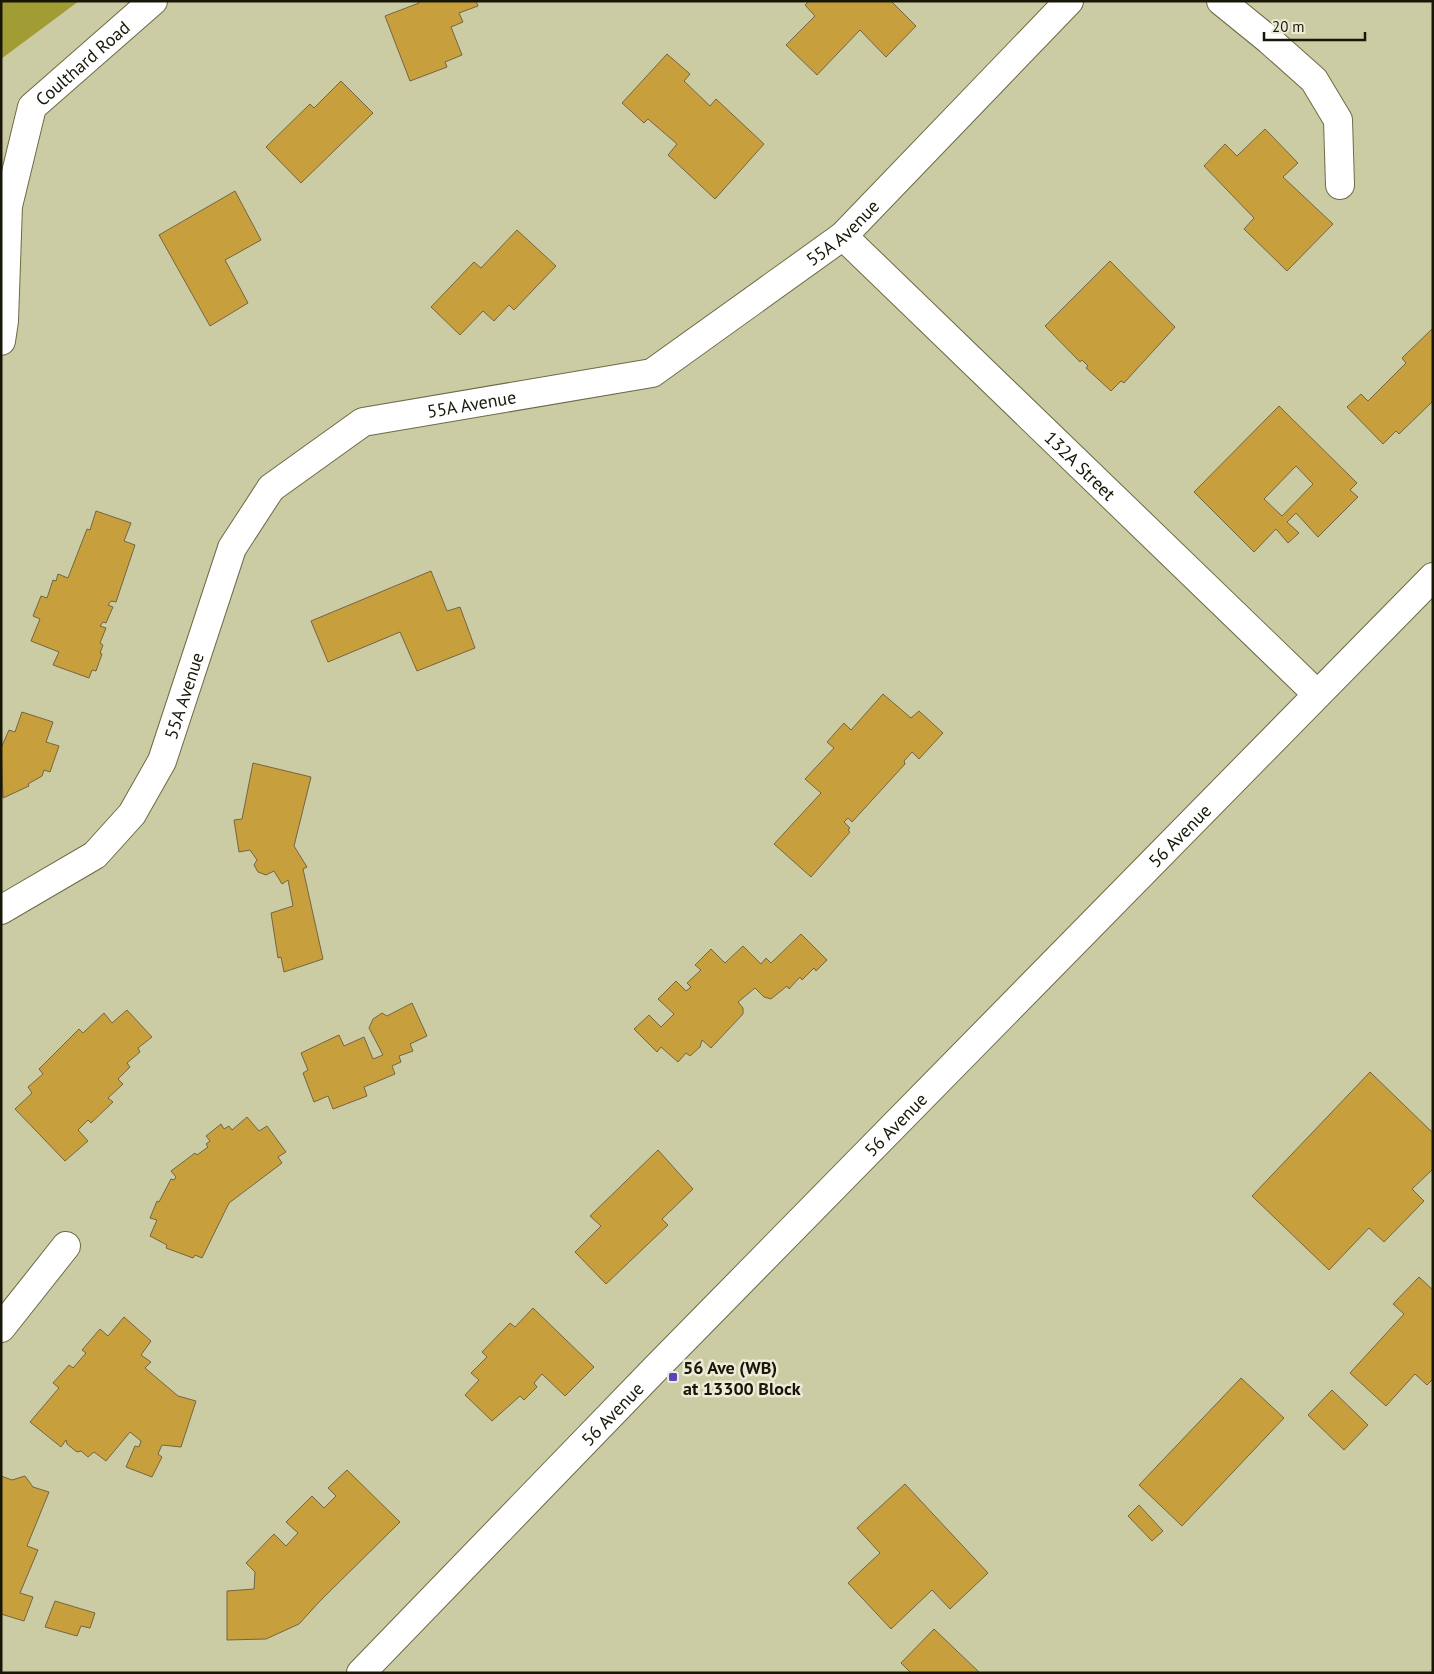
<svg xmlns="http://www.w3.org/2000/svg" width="1434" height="1674" font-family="'PT Sans',sans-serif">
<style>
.forest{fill:#a19c34}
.building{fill:#c7a03d;stroke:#746542;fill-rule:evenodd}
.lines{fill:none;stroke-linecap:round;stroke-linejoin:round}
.minor-casing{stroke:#6c6b46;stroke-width:30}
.minor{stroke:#fff;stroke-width:28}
.poi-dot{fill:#5b43bb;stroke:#ebebd7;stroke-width:2}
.labels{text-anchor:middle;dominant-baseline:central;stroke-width:5;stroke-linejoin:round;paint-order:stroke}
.street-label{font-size:18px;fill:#171607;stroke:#ebebd7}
.poi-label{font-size:18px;font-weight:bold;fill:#171607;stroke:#ebebd7;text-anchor:start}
</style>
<rect width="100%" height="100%" fill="#cccca4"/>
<path class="forest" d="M1,1H79L1,59Z"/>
<path class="building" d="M418,1H476L478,6L459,13L463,22L451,27L462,55L445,62L447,67L410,81L385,16L419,3Z
M809,1H891L916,26L886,57L860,30L817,75L786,45L815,16L805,5Z
M667,54L690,74L684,81L710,106L716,99L764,144L715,199L668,155L677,144L648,119L644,123L622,103Z
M341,81L373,113L301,183L266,147L310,104L314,108Z
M1265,129L1298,163L1283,177L1333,224L1287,271L1244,229L1254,218L1204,166L1225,144L1237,156Z
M235,191L261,240L225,260L248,303L210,326L159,235Z
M517,230L556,266L514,310L509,305L494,321L483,311L460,335L431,307L474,262L481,268Z
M1110,261L1175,327L1124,383L1121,381L1111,391L1086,368L1088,366L1082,360L1080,362L1045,326Z
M1433,328V401L1399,434L1396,431L1383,444L1347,407L1361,394L1368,401L1406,363L1402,358Z
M1279,406L1357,483L1350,490L1358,497L1318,537L1296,513L1287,522L1299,533L1288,543L1276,529L1254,552L1194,492ZM1296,466L1313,484L1282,516L1264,499Z
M96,511L131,523L124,541L135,545L116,602L111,601L108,605L113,607L106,623L103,622L100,626L106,628L100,643L103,645L100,653L102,654L96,671L92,670L89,678L53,665L59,652L31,641L40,619L33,616L41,596L47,598L53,580L56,581L58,574L68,578L87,529L90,530Z
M431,571L447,611L460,607L475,648L417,671L400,632L328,662L311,621Z
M883,694L911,718L919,711L943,733L919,759L912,752L904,761L905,764L852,822L848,818L844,822L850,828L848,830L850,832L811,877L774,844L821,793L805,779L834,748L827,742L844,723L851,730Z
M22,712L53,722L46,742L59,746L50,772L44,770L42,776L28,784L29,786L3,798L1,748L9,730L15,732Z
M253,763L311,777L294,846L307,867L303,869L323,959L284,972L281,957L278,958L271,913L293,906L288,880L282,884L274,871L266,875L258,872L254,865L257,860L250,850L239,852L234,820L242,819Z
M801,934L827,960L816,971L814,968L802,980L800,977L789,989L787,986L771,999L764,997L755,988L738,1002L743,1008V1014L711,1048L702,1040L700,1047L690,1056L686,1053L678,1062L661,1047L657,1052L634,1029L649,1015L661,1027L674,1014L658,999L676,981L686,991L691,987L687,983L701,970L695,965L711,949L725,963L743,946L761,964L766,958L771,963Z
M412,1003L427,1036L410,1044L413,1051L399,1056L401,1062L392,1066L395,1074L364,1087L367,1096L333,1109L328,1096L314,1102L303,1073L308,1070L301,1053L339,1035L344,1046L364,1037L373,1059L383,1055L369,1028L373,1019L382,1013L387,1016Z
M127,1010L152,1037L138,1048L140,1052L127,1063L130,1067L118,1079L123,1084L108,1098L113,1102L91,1123L88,1120L78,1130L88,1141L65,1161L15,1109L32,1093L28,1087L43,1074L39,1069L79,1029L83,1033L104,1013L112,1023Z
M1370,1072L1433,1133V1169L1412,1189L1424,1201L1384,1242L1369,1228L1329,1270L1252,1196Z
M247,1117L259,1131L267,1126L286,1152L278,1157L282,1163L229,1203L202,1258L195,1255L193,1258L166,1248L167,1245L150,1236L157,1220L150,1218L157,1201L159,1202L171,1179L174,1180L176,1177L171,1171L195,1153L197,1155L208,1147L206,1144L210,1141L206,1136L221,1124L224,1129L229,1126L232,1130Z
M658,1150L693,1189L662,1219L668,1225L606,1284L575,1252L601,1226L590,1216Z
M1419,1277L1433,1290V1379L1427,1385L1415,1374L1386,1406L1350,1373L1404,1314L1393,1304Z
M533,1308L594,1367L565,1396L542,1374L534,1383L537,1387L524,1400L520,1396L492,1421L465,1395L479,1380L471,1373L487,1357L482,1352L510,1323L515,1327Z
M124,1317L151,1341L141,1355L151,1362L145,1368L178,1396L196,1401L181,1447L162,1445L158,1454L162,1457L152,1477L126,1467L135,1446L139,1447L141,1441L130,1432L106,1461L94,1452L88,1457L81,1451L77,1452L67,1444L66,1440L61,1447L30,1422L59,1388L53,1383L69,1365L73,1368L86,1353L82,1350L100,1329L108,1336Z
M1241,1378L1284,1418L1182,1526L1139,1485Z
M1332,1390L1368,1425L1344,1450L1308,1415Z
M347,1470L400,1522L320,1601L299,1624L266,1639L227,1640V1591L254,1589L255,1572L246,1563L274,1534L286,1546L298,1533L286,1522L312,1496L324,1508L336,1496L328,1488Z
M1,1476L12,1480L25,1476L33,1487L49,1492L27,1546L38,1550L20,1593L33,1597L24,1621L1,1614Z
M905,1484L988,1573L950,1609L932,1590L891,1629L848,1583L880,1553L857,1528Z
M1139,1505L1163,1531L1152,1541L1128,1516Z
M55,1601L95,1613L90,1628L81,1626L77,1636L45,1627Z
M934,1629L980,1673H911L901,1663Z"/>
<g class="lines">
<g class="minor-casing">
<g id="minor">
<path d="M1221,1L1269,40L1314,80L1338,120L1340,185"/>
<path id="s1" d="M843,236L1317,694"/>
<path id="s2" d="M1,341L4,321L8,206L32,107L153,1"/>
<path id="s3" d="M1,910L95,855L132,814L162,761L232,548L271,488L363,422L652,373L843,236L1069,1"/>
<path d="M1,1328L66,1246"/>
<path id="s4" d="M361,1673L655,1369L1433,577"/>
</g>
</g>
<use href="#minor" class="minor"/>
</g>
<rect class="poi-dot" x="668" y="1372" width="10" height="10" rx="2.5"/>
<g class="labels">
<g class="street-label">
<text stroke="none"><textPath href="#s2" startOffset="304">Coulthard Road</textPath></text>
<text stroke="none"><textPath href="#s3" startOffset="1164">55A Avenue</textPath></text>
<text stroke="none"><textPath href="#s3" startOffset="744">55A Avenue</textPath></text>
<text stroke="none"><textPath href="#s1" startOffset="330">132A Street</textPath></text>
<text stroke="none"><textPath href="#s3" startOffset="294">55A Avenue</textPath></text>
<text stroke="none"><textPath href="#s4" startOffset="1171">56 Avenue</textPath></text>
<text stroke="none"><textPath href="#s4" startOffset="766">56 Avenue</textPath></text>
<text stroke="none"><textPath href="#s4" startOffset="361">56 Avenue</textPath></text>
</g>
<g class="poi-label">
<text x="683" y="1367">56 Ave (WB)<tspan x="683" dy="21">at 13300 Block</tspan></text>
</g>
</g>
<rect width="1434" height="1674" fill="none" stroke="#171607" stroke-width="5"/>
<path d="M1264 32v8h101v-8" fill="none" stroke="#171607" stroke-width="2.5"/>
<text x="1272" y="32" font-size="15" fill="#171607" stroke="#ebebd7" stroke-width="4" paint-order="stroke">20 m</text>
</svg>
